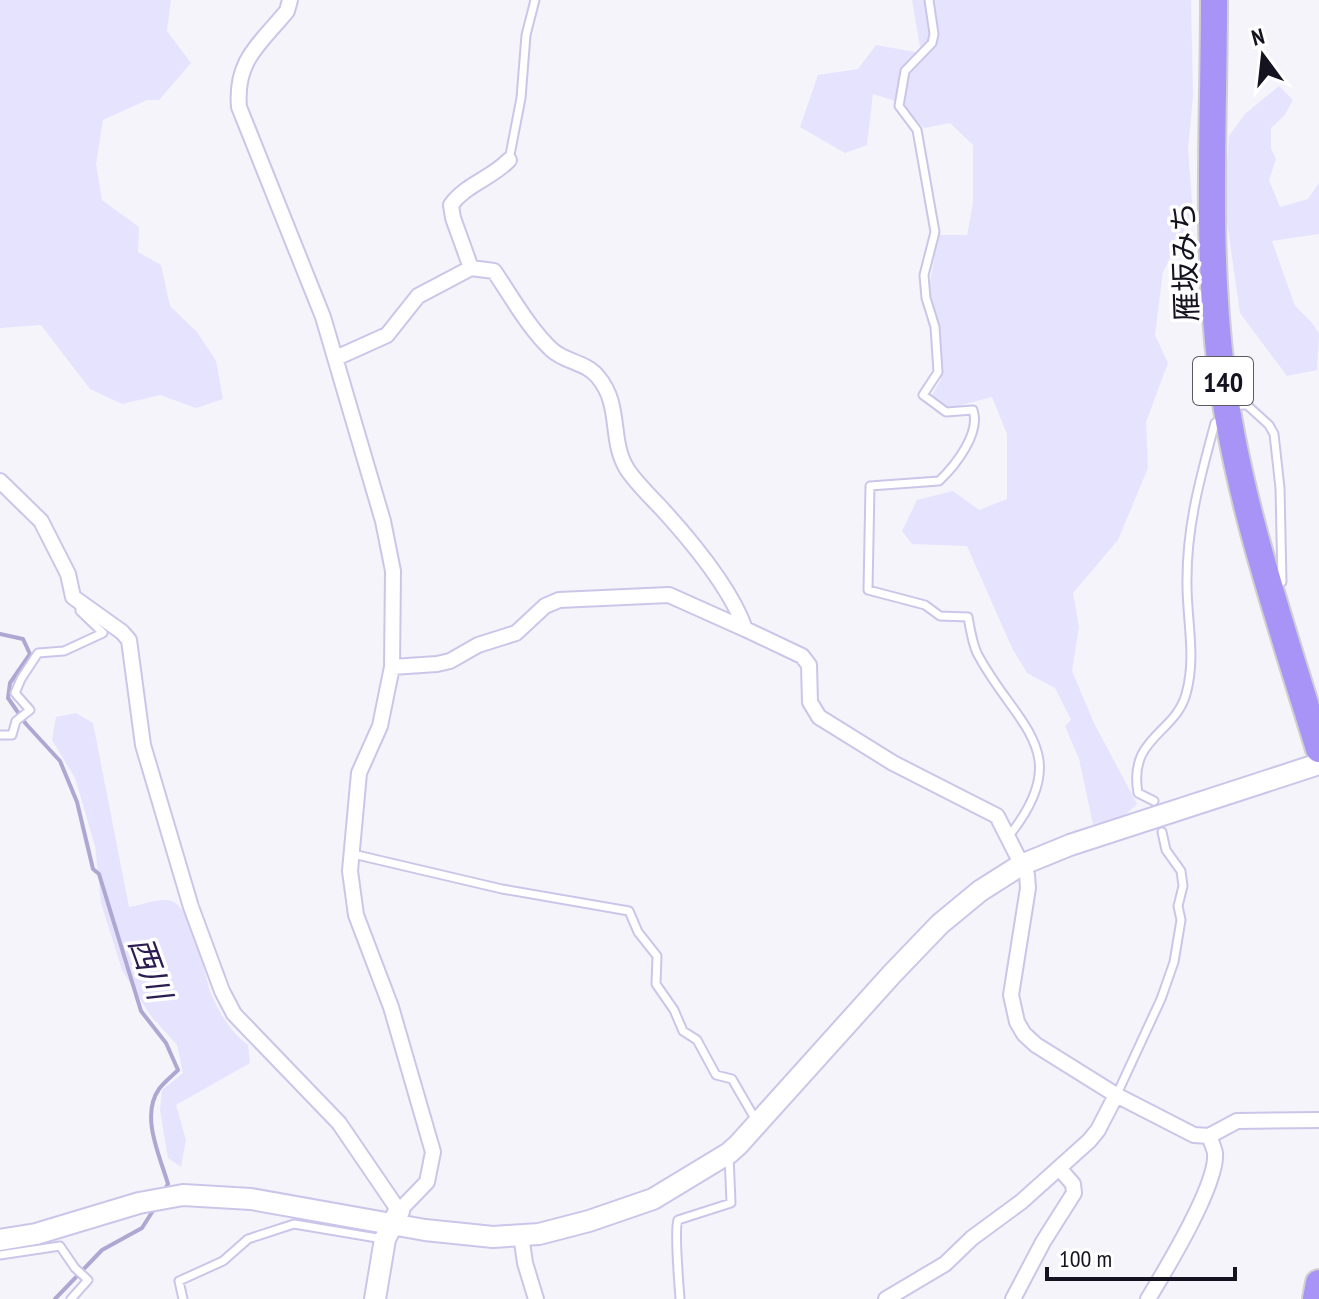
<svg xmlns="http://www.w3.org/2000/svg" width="1319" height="1299" font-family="'PT Sans Narrow','Noto Sans JP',sans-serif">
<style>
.green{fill:#e6e3fe}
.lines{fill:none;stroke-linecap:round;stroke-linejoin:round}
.stream{stroke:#aea7d2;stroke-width:4}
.lane-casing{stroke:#cbc6e9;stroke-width:11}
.street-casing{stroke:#cbc6e9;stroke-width:18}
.secondary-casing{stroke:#cbc6e9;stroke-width:24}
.highway-casing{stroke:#d0d0d2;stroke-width:30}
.lane{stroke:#fff;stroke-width:7}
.street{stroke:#fff;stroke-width:14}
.secondary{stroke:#fff;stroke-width:20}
.highway{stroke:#a894f7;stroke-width:26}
.labels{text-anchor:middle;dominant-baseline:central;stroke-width:7;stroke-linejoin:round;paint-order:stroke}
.shield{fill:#fff;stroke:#5b5a62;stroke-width:2}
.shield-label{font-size:28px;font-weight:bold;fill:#15131f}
.street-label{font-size:30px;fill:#15131f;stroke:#fff}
.water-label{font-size:32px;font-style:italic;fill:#2b1d52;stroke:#fff}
</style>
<rect width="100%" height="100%" fill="#f5f4fb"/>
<path class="green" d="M0,0H171L167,31L191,63L159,100H147L103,120L96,164L102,200L139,227L138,252L161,265L170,306L197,332L216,361L223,399L196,408L160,395L122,404L90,389L41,325L0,328Z
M912,0H1191L1193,96L1188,149L1193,213L1163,272L1155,335L1168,363L1146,422L1148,468L1118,540L1073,593L1079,627L1072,671L1094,723L1137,804L1121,819L1093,824L1079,759L1065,726L1071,720L1055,688L1027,673L1012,648L967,546L912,544L902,531L917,500L953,491L979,510L1007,499V434L992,397L946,409L930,399L941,379L929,289L938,235H967L973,203V145L950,123L924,128L898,102L873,94L867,145L845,153L800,127L818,75L858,69L876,45L921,53Z
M1279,86L1293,100L1285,115L1271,128V148L1276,159L1269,180L1280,207L1308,199L1319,183V234L1272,241L1295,306L1313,324L1319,334L1317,370L1287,376L1240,313L1224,201L1229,136L1245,114Z
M76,713L93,723L129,907C141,905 160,897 171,901C193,907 204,976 212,996C221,1016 231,1032 248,1045L250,1063L176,1105L186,1140L181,1167L168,1158L160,1110L162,1090L183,1073L177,1045L150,1015L122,970L101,903L95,846L75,778L52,740L56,717Z"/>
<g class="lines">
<path class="stream" d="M0,634L23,639L30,654L10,683L8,698L26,724L60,761L77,802L93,869L99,874L141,1011L166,1043L178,1070C172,1076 164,1082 159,1089C140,1116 160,1156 168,1184L164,1191
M55,1299L102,1250L142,1228L156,1206"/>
<g class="lane-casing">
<path id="lane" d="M929,0L934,34L932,43L905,71L899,106L917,130L935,232L924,275L926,298L935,327L938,372L923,395L946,412L973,410C981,433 955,466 939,481L870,486L868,590L925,605L940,616L968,617C970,628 972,642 977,653C1015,726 1078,751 1008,837
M509,160L521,98L526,35L535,0
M1232,405H1247L1269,425L1274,434L1280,488L1282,582L1275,586
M0,735H12L16,721L30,710L15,693L21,679L38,653L64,651L103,633L80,611V603
M1154,801L1138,793C1128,737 1175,734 1186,694C1197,656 1186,617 1187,579C1187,524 1201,475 1215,423L1223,419
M353,854L502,889L629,911L638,932L657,956L656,984L674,1010L683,1031L697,1040L716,1075L732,1079L757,1122
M1117,1094L1161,999L1174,962L1181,920L1178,906L1183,886L1181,871L1166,850L1162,832
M0,1255L60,1246L75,1268L88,1280L71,1299
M183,1299L179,1281L223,1261L248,1239L294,1224L383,1239
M680,1299C679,1284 674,1229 678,1220L731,1203L729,1155"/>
</g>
<g class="street-casing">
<path id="street" d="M471,268L453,218L451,205C465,185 492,178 509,160
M336,358L387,335L418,296L471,268L494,271C511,296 530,330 552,350C565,362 586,362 598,377C622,405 609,440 627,469C636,483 651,497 663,510C692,542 731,588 745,629L802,656L809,665L810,702L819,717L893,763L997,816L1027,875L1028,888L1011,995L1017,1022L1024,1034L1036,1045L1116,1095L1194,1135L1209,1136L1237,1121L1319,1120
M0,481L41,521L68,574L73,597L122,632L129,640L143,745L191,907L222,991L234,1014L339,1123L399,1211L427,1182L433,1152L391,1007L356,915L350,871L359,773L380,726L392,667L393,571L383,521L323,317L239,107C235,60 260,44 287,11L290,0
M392,667L437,664L450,661L478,645L516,633L545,606L559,600L669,595L745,629
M521,1235L525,1263L536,1299
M886,1299L945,1264L972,1238L1021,1202L1089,1141L1098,1130L1116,1095
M1013,1299L1043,1242L1074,1193L1073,1184L1059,1168
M1148,1299C1165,1271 1218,1184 1215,1153C1214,1148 1211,1141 1209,1136"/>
</g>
<g class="secondary-casing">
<path id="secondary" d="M0,1240L36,1234L139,1203L183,1195L251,1199L425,1230L493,1237L539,1234L589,1221L653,1199L729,1153L738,1145L892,974L940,924L980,891L1021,865L1070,845L1319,764
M375,1299L385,1239L399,1211"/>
</g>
<g class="highway-casing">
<path id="highway" d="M1214,0C1214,122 1206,247 1221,369C1237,499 1281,624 1319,749
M1316,1299L1319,1283"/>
</g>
<use href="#lane" class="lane"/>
<use href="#street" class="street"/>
<use href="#secondary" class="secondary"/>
<use href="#highway" class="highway"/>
</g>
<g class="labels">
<rect class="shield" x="1193" y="357" width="60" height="48" rx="6"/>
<g class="shield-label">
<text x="1223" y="381">140</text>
</g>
<g class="street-label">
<text transform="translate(1184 262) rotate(-92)">雁坂みち</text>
</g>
<g class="water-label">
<text transform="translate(151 968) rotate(70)">西川</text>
</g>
</g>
<g transform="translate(1263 56) rotate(345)" stroke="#ffffff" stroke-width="6" paint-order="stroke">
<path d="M0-6L14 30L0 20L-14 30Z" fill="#15131f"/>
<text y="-12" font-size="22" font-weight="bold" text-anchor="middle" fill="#15131f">N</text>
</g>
<path d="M1047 1267v12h188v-12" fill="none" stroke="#15131f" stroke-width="4"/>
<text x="1059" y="1267" font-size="24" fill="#15131f" stroke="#ffffff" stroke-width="6" paint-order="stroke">100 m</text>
</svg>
